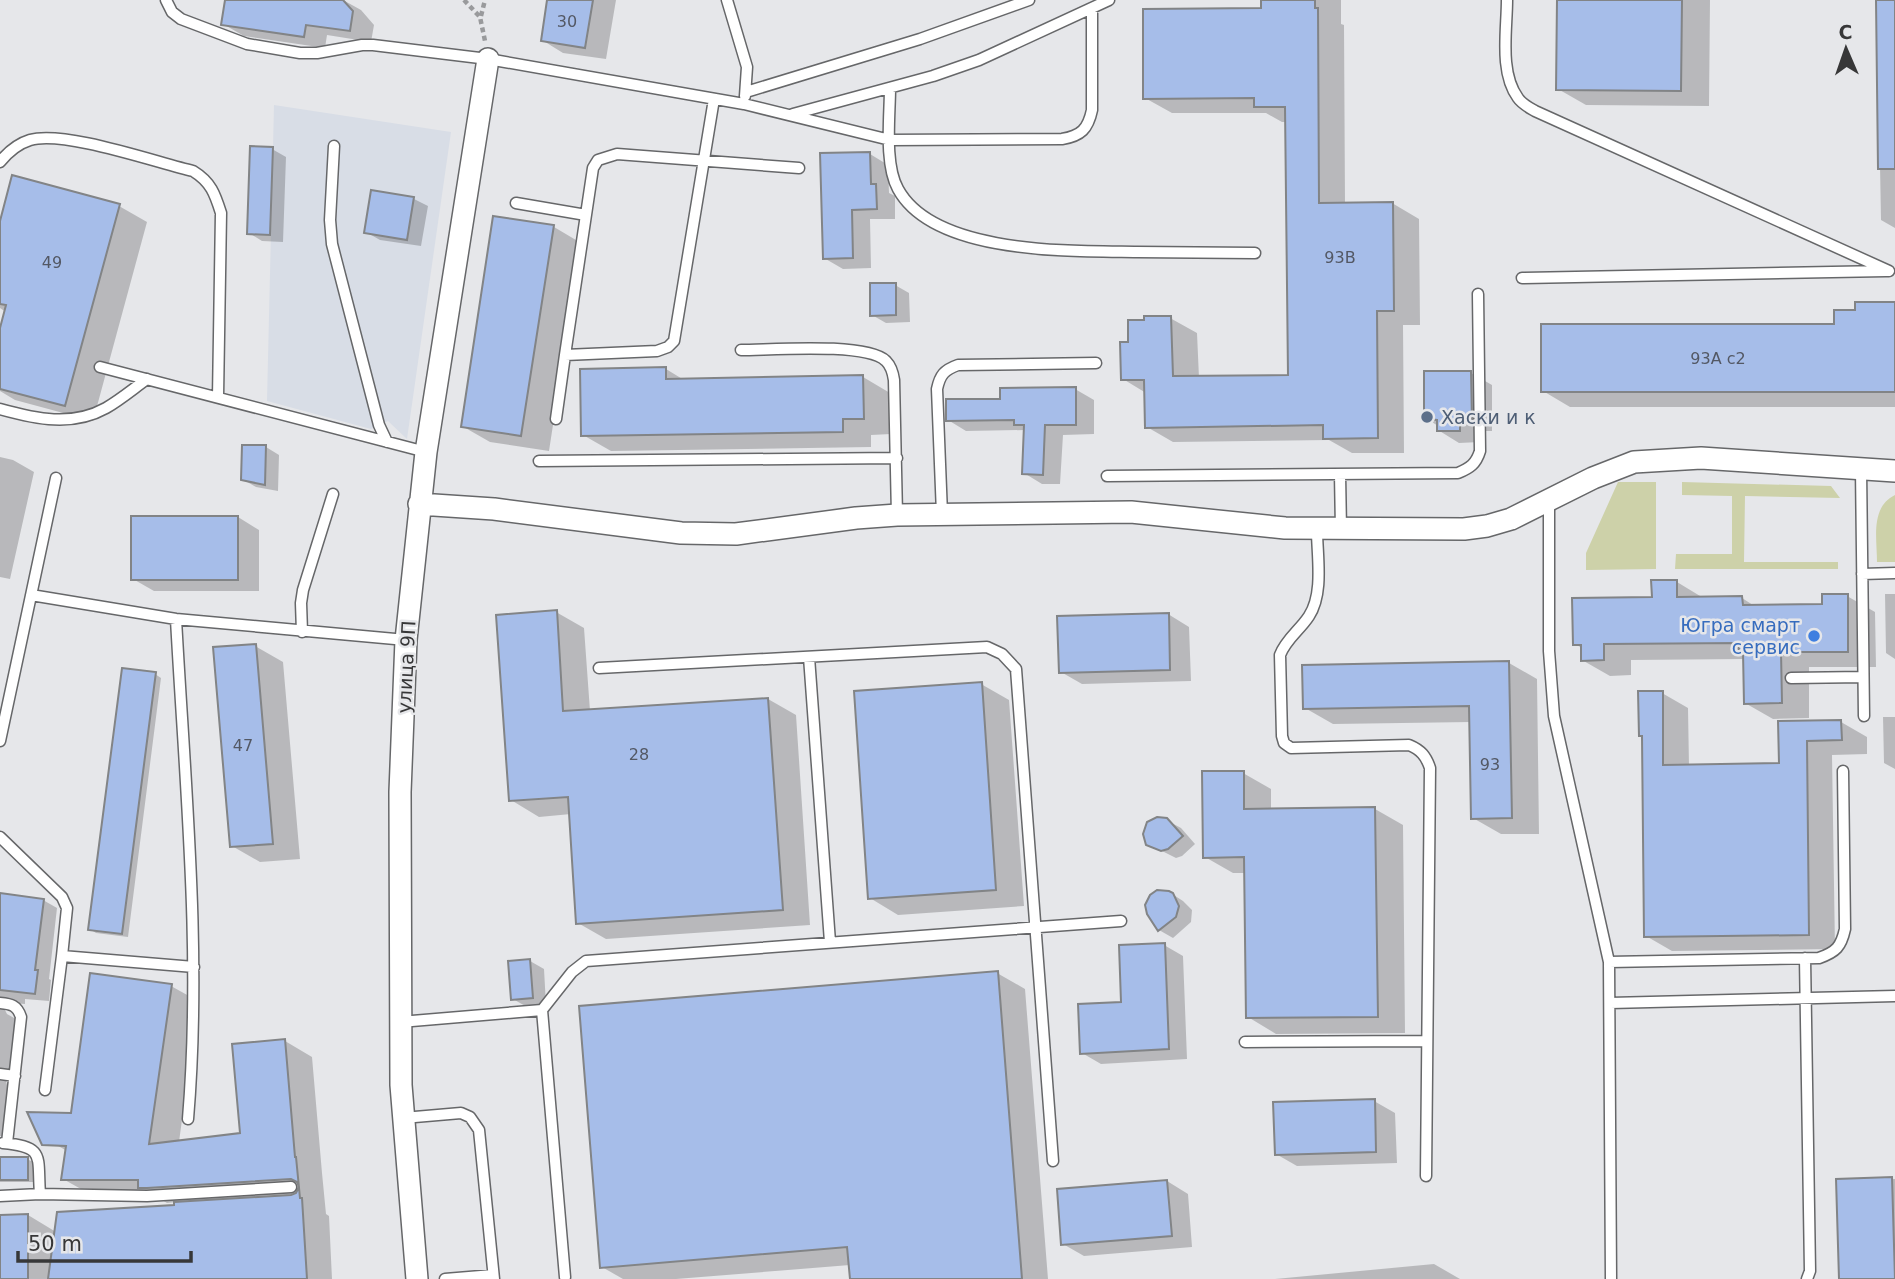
<svg xmlns="http://www.w3.org/2000/svg" width="1895" height="1279" font-family="'DejaVu Sans',sans-serif">
<style>
.built{fill:#d8dde6}
.green{fill:#cdd1a9}
.shadow{fill:#0003}
.building{fill:#a6bde9;stroke:#828486;stroke-width:2}
.lines{fill:none;stroke-linecap:round;stroke-linejoin:round}
.service-casing{stroke:#666769;stroke-width:13}
.minor-casing{stroke:#666769;stroke-width:24}
.path{stroke:#999a9c;stroke-width:4.5;stroke-dasharray:5 3.5;stroke-linecap:butt}
.service{stroke:#fff;stroke-width:10}
.minor{stroke:#fff;stroke-width:21}
.service-dot{fill:#5c6f8a;stroke:#e6e7ea;stroke-width:2.5}
.shop-dot{fill:#3f7fe0;stroke:#e6e7ea;stroke-width:2.5}
.labels{text-anchor:middle;dominant-baseline:central;stroke-width:5;stroke-linejoin:round;paint-order:stroke}
.number-label{font-size:16px;fill:#535864}
.service-label{font-size:19px;fill:#4e5e75;stroke:#e6e7ea;text-anchor:start}
.shop-label{font-size:19px;fill:#366cbe;stroke:#e6e7ea;text-anchor:end}
.street-label{font-size:19px;fill:#373738;stroke:#e6e7ea}
</style>
<rect width="100%" height="100%" fill="#e6e7ea"/>
<path class="built" d="M274,105L451,132L407,439L388,421L371,429L267,401Z"/>
<path class="green" d="M1618,482H1656V569L1586,570V553Z
M1682,482L1831,486L1840,498L1745,496L1744,562H1838V569H1675L1676,554H1732V496L1682,495Z
M1895,495V562H1877C1877,539 1870,507 1895,495Z"/>
<path class="shadow" d="M227,0H343L361,10L374,25L371,42L327,35L325,48L244,36L223,24Z
M549,0H616L606,59L563,53L542,40Z
M1263,0H1341V24L1344,25L1345,204L1392,203L1419,219L1420,325H1403L1404,453H1352L1329,440L1173,442L1147,427L1146,393L1123,379L1130,344L1170,318L1197,333L1199,378L1290,377L1287,122H1282L1266,113H1172L1145,98L1263,10Z
M1559,0H1710L1709,106L1586,105L1558,89Z
M1877,0H1895V228L1881,220Z
M272,149L286,157L283,242L262,241L249,233Z
M870,154L888,165L889,193L895,196V219H870L871,268L843,269L824,258Z
M373,192L414,199L428,206L421,246L380,240L366,232Z
M119,206L147,222L93,421L15,400L0,391V335L6,312L0,308V227Z
M554,227L581,243L549,451L490,442L462,426Z
M895,285L909,293L910,322L886,323L872,315Z
M1895,304V407H1570L1543,391L1836,326L1857,312Z
M666,369L684,380L863,377L890,393L891,434L871,435V447L611,451L583,435Z
M1471,373L1492,385V431H1480V442L1459,443L1438,430V426L1426,418Z
M1075,389L1094,400V434L1063,435L1060,484H1042L1024,473L1025,430L966,431L948,420L1002,400Z
M266,447L279,455L278,491L256,487L242,479Z
M0,457L13,460L34,472L10,579L0,577Z
M238,517L259,530V591H154L133,579Z
M1677,582L1705,599L1742,598L1756,607L1824,606L1847,596L1875,612L1876,667H1809V718L1773,719L1745,703V659L1631,660V675L1610,676L1582,660V648L1575,644L1653,599Z
M1885,594H1895V659L1886,653Z
M556,612L584,628L590,711L768,699L796,715L810,925L606,939L578,923L571,814L539,817L511,800Z
M1168,614L1189,627L1191,681L1082,684L1061,672Z
M255,646L283,662L300,859L260,862L232,846Z
M1509,663L1537,679L1539,834H1501L1473,818L1471,722L1333,724L1305,708Z
M155,674L161,678L128,937L96,933L90,929Z
M981,684L1009,700L1024,906L898,915L870,898Z
M1662,693L1688,708L1689,766L1781,765L1780,723L1841,722L1867,737V754L1832,755L1835,949L1672,951L1646,936Z
M1883,717H1895V769L1884,763Z
M1243,773L1271,789V810L1375,809L1403,825L1405,1033L1276,1034L1248,1017L1246,873H1233L1205,857Z
M1166,820L1181,828L1195,844L1182,856L1176,858L1148,844Z
M1169,892L1183,901L1192,910L1191,922L1173,938L1159,930Z
M0,895L43,900L57,908L49,979L51,980L49,1001L25,999V1004L12,1003L5,1010L7,1014L23,1023L11,1074L6,1081L8,1089L7,1137L0,1136Z
M1164,945L1183,956L1187,1059L1101,1064L1082,1053L1123,1004Z
M530,961L544,969L546,1005L527,1007L513,999Z
M997,973L1025,989L1048,1279H852L850,1265L676,1279H623L602,1267Z
M171,986L198,1001L179,1142L242,1134L285,1041L312,1057L322,1173L326,1214L329,1216L332,1279H0V1217L28,1215L56,1232L176,1207V1202L167,1203L152,1194H90L63,1179L67,1151L39,1135L72,1115Z
M1374,1101L1395,1113L1397,1163L1297,1166L1276,1154Z
M0,1159H27L33,1162L34,1182H0Z
M1895,1179V1279H1841L1838,1181Z
M1167,1181L1188,1194L1192,1247L1084,1256L1063,1244Z
M1434,1264L1460,1279H1275Z"/>
<path class="building" d="M225,0H343L353,11L350,31L306,25L304,37L221,25Z
M547,0H593L585,48L541,41Z
M1261,0H1315V8H1318L1319,203L1393,202L1394,311H1377L1378,438L1323,439V425L1145,428L1144,380H1121L1120,342H1128V320H1144V316H1171L1173,376L1288,375L1285,107H1254V98L1143,99V9L1261,8Z
M1557,0H1682L1681,91L1556,90Z
M1876,0H1895V169H1878Z
M250,146L273,147L270,235L247,234Z
M870,152L871,184H876L877,209L852,210L853,258L823,259L820,153Z
M12,175L120,204L65,406L0,389V328L6,305L0,304V221Z
M371,190L414,197L407,240L364,233Z
M493,216L554,225L521,436L461,427Z
M870,283H896V315L870,316Z
M1855,302H1895V392H1541V324H1834V310H1855Z
M666,367V379L863,375L864,419H843V432L581,436L580,369Z
M1424,371H1471L1472,420H1460V431H1437V420L1424,419Z
M1076,387V425H1045L1043,475L1022,474L1024,425H1014V420L946,421V399H1000V388Z
M242,445H266L265,485L241,480Z
M131,516H238V580H131Z
M1651,580H1677V597L1742,596L1743,605L1822,604V594H1848V652H1781L1782,703L1744,704L1743,652H1739V643L1604,644V660L1581,661V645H1573L1572,598L1652,597Z
M557,610L563,711L768,698L783,910L576,924L568,797L509,801L496,615Z
M1169,613L1170,670L1059,673L1057,616Z
M256,644L273,844L230,847L213,647Z
M1509,661L1512,818L1471,819L1469,706L1303,709L1302,665Z
M122,668L156,672L122,934L88,930Z
M982,682L996,890L868,899L854,691Z
M1638,691H1663V765L1779,763L1778,721L1841,720L1842,740L1807,741L1809,935L1644,937L1642,736H1639Z
M1202,771H1244V809L1375,807L1378,1017L1246,1018L1244,857L1203,858Z
M1157,817L1167,818L1183,836L1168,849L1161,851L1146,845L1143,834L1147,822Z
M1157,890L1169,891L1173,893L1179,906L1176,917L1158,931L1147,914L1145,905L1150,895Z
M0,893L44,899L35,970H38L35,994L0,990Z
M1165,943L1169,1049L1080,1054L1078,1004L1121,1002L1119,945Z
M530,959L533,998L511,1000L508,961Z
M998,971L1022,1279H850L847,1247L600,1268L579,1006Z
M90,973L172,984L149,1144L240,1133L232,1044L285,1039L295,1157H296L300,1198H302L307,1279H48L57,1212L174,1205V1202L291,1195L296,1193L299,1187L297,1182L291,1179L147,1188H138V1180H61L66,1146L42,1145L27,1112L71,1113Z
M1375,1099L1376,1152L1275,1155L1273,1102Z
M0,1157H28V1180H0Z
M1892,1177L1895,1279H1839L1836,1179Z
M1167,1180L1172,1236L1061,1245L1057,1189Z
M28,1214V1279H0V1215Z"/>
<g class="lines">
<g class="service-casing">
<path id="service" d="M166,0L172,12L181,19L247,44L300,53H317L362,45H373L488,59L744,104L890,140L1062,139C1081,136 1088,129 1092,110V8
M727,0L747,67L745,96
M1507,0C1507,30 1499,72 1518,98C1522,104 1530,108 1535,111L1889,271
M890,88C890,116 884,164 898,189C934,255 1072,251 1137,252C1177,252 1216,253 1255,253
M746,92L920,39L1029,0
M793,114L933,76L979,60L1109,0
M334,146L330,220L332,244L379,425L387,442
M0,162C8,152 17,144 30,140C64,130 155,162 193,171C211,182 215,194 221,213L218,397
M516,203L586,215
M1522,278L1886,271
M741,350C770,350 866,342 886,361C891,366 893,373 894,380L897,515
M565,355L593,168L598,160L617,154L799,168
M100,367L426,452
M0,409C36,419 72,427 106,408C120,400 133,389 147,379
M556,419L565,355L657,351L668,347L674,341L714,99
M539,461L897,458
M1861,469L1864,716
M1340,474L1341,530
M1107,476L1458,473C1470,468 1476,464 1480,451L1478,294
M1549,502V651L1554,716L1609,962L1611,1279
M942,514L937,389C940,375 944,370 958,365L1096,363
M1317,530C1317,556 1324,593 1309,616C1300,630 1286,639 1280,655L1282,736L1284,743L1291,748L1409,745C1421,750 1426,756 1430,768L1426,1176
M1862,574L1895,573
M31,595L176,619L406,640
M176,619C185,785 202,953 188,1119
M302,632L301,603L303,590L333,494
M809,657L830,942
M599,668L987,647L1002,654L1016,669L1053,1161
M1791,678L1863,677
M0,741L56,478
M0,837L62,897L67,908L62,956L194,967
M1805,958L1810,1271L1807,1279
M1609,962L1819,958C1836,952 1841,947 1845,929L1843,771
M0,1003C11,1004 17,1005 21,1017L7,1143
M1610,1003L1895,996
M400,1022L542,1010
M1245,1042L1427,1041
M0,1074L15,1076
M45,1090L62,956
M403,1118L461,1113L470,1117L479,1130L494,1279
M3,1143C46,1147 37,1156 40,1194
M0,1196L40,1194L147,1196L291,1187
M565,1277L542,1010L572,972L586,961L1121,921
M445,1279L493,1275"/>
</g>
<g class="minor-casing">
<path id="minor" d="M419,504L494,509L681,533L736,534L856,518L897,515L1131,512L1285,528L1464,529L1487,526L1511,519L1593,478L1634,462L1701,458L1895,471
M417,1279L401,1085L400,792L406,640L426,452L488,59"/>
</g>
<path class="path" d="M464,0L480,17L485,41
M481,16L485,0"/>
<use href="#service" class="service"/>
<use href="#minor" class="minor"/>
</g>
<circle class="service-dot" cx="1427" cy="417" r="7"/>
<circle class="shop-dot" cx="1814" cy="636" r="7"/>
<g class="labels">
<g class="number-label">
<text x="567" y="21">30</text>
<text x="1340" y="257">93В</text>
<text x="52" y="262">49</text>
<text x="1718" y="358">93А с2</text>
<text x="243" y="745">47</text>
<text x="639" y="754">28</text>
<text x="1490" y="764">93</text>
</g>
<g class="service-label">
<text x="1441" y="417">Хаски и к</text>
</g>
<g class="shop-label">
<text x="1800" y="625">Югра смарт<tspan x="1800" dy="22">сервис</tspan></text>
</g>
<g class="street-label">
<text transform="translate(406 667) rotate(-87)">улица 9П</text>
</g>
</g>
<g transform="translate(1846 49) rotate(358)" stroke="#e6e7ea" stroke-width="5" paint-order="stroke">
<path d="M0-5L12 26L0 18L-12 26Z" fill="#373738"/>
<text y="-10" font-size="19" font-weight="bold" text-anchor="middle" fill="#373738">С</text>
</g>
<path d="M18 1251v10h173v-10" fill="none" stroke="#373738" stroke-width="3.5"/>
<text x="28" y="1251" font-size="21" fill="#373738" stroke="#e6e7ea" stroke-width="5" paint-order="stroke">50 m</text>
</svg>
